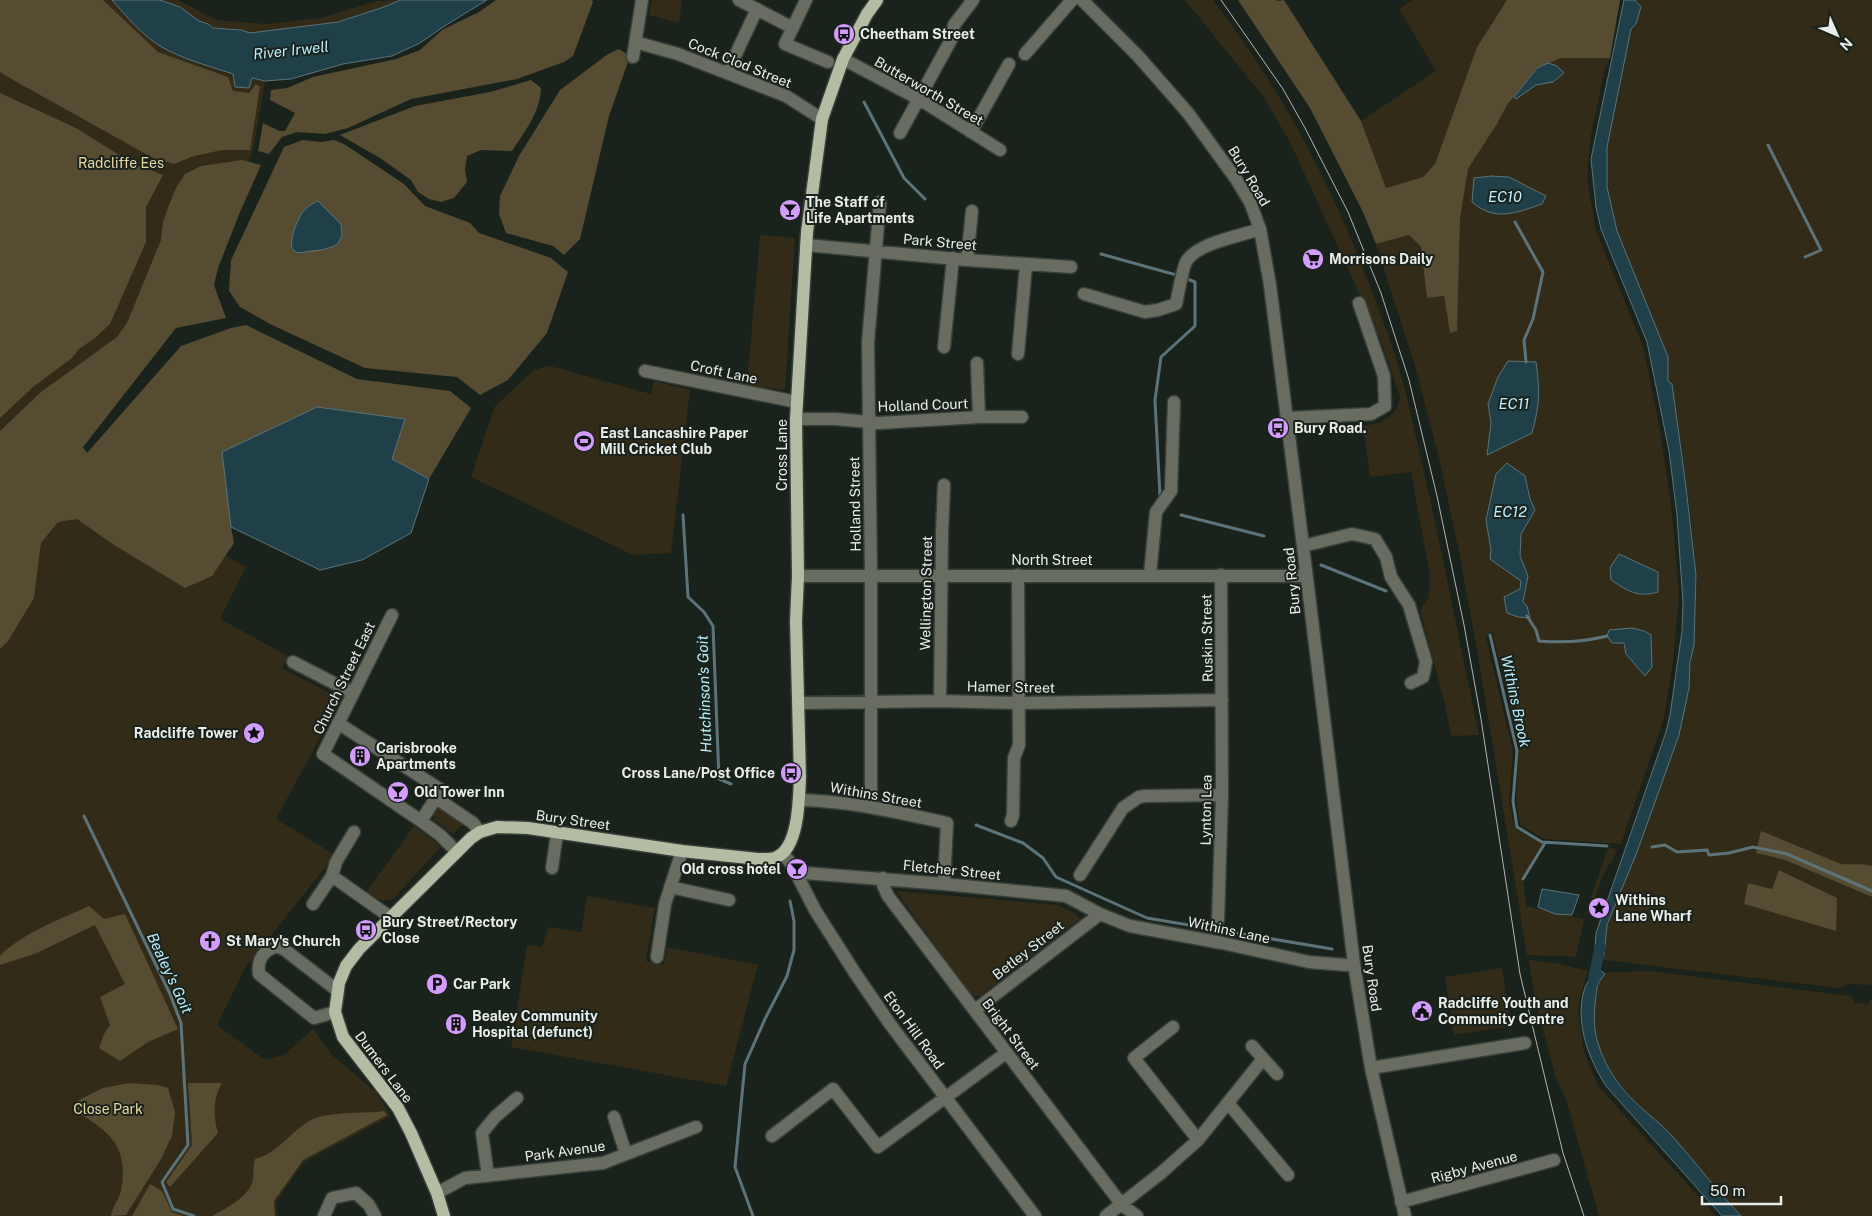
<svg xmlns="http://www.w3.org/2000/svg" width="1872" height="1216" font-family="'Public Sans',sans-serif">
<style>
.green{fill:#322b18;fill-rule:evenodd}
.forest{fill:#554c32}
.water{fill:#1f4049;stroke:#5c7479}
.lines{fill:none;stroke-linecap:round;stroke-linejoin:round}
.stream{stroke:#5c7479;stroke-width:3}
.canal{stroke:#1f4049;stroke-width:11}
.minor-casing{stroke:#373f39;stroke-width:15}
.major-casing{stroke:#373f39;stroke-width:15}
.minor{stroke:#696d61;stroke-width:12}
.major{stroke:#b4bca4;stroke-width:12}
.tram{stroke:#b1b6b2;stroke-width:1}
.labels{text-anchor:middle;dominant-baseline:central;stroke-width:4;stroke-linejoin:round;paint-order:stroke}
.poi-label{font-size:14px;font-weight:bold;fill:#e9eeea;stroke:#1a221c;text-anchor:start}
.street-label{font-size:14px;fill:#e9eeea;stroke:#1a221c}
.park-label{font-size:14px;fill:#ead8a3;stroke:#1a221c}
.water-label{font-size:15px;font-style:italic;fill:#b8edfb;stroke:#1a221c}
</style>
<rect width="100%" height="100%" fill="#1a221c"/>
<path class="green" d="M0,0H112L129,20L189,59L233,75L265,81L254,146L230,216L63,460L164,522L246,567L220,619L288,656L282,668L341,699L276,819L335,855L245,968L217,1025L265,1060L284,1055L313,1029L333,1056L376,1092L391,1116L304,1162L276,1202L278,1216H0Z
M160,0H178L216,20L266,24L321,18L377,1L400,0C350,24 304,28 250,33L241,30L213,28L208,24L199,21L188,13L168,2Z
M652,0H682L679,23L649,15Z
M1185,0H1213C1283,92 1332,184 1372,292C1383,321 1395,351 1403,382C1410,407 1415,434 1421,459C1442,551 1460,643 1479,735L1451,736L1445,704L1420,610L1429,597V570L1411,472L1370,477L1363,426L1379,423L1389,417L1396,410L1400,397L1381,341L1290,142L1263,96Z
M1412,0H1507L1477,47L1435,164L1423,177L1386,188L1361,121L1436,71L1399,9Z
M1635,0H1872V866C1862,863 1851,865 1841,864L1762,832L1756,853L1785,860L1872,897V985L1849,984L1839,988L1603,960L1607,925L1637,852L1689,688C1690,650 1698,613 1696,574C1692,511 1681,447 1672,384L1668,381V357L1618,234L1607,187V147L1631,29L1636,24L1641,7ZM1779,870L1836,931L1744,904L1748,883L1772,890Z
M1561,58H1610L1605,68L1591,135L1587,178L1596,231L1643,346L1659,424L1671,504L1679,594L1673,661L1664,718L1621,844L1544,839L1520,825L1516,799L1519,747L1493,633L1490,631L1486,637L1513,752L1509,800L1515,829L1543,844L1523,878L1526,906L1584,919L1608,848L1617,849L1612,862L1609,864L1602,878L1592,905L1584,920L1576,957L1527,955L1476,644L1458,547L1439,458L1415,366L1376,244L1409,235L1421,247L1427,298L1444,296L1450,333L1460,219L1468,169L1497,124L1507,105L1537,68Z
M760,235L795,238L785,390L747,385Z
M550,366L651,394L654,381L690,390L671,553L633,555L471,477L495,406L534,370Z
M439,807L461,822L462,825L453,834L434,820V813Z
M414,826L437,843L440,848L393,899C382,904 376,898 367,891Z
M896,891L1058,905L1076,914L1080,919L981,995L972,997Z
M587,896L655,908L646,961L664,965L667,947L758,965L726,1086L511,1047L527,945L542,947L548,927L581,932Z
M1529,960L1555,963L1588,971L1579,1002L1578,1012L1584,1052L1599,1087L1716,1216H1599L1566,1099L1556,1079L1534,995Z
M1502,968L1511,1026L1454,1035L1445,977Z
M1651,971L1850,996L1855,1003L1868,1004L1870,1000H1872V1216H1741L1704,1176L1672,1136L1633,1100L1609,1070L1598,1045L1594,1014L1598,980L1606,972Z"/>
<path class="forest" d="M0,0H103L158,52L228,77L233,91L249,93L256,84L260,87L250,150H222L194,156L174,164L153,158L15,81L0,72Z
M496,0H592L593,2L573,56L564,62L517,79L411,99L348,128L325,134L297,132L282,137L269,154L258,151L263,123L279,131H285L295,113L270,100L271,90L287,88L313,77L396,59L420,50L442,30L479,12Z
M1238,0H1276L1278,1L1284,0L1361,121L1386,188L1423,177L1435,164L1477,47L1507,0H1620L1610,58H1561L1537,68L1507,105L1497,124L1468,169L1460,219L1457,331L1450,333L1444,296L1427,298L1421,247L1409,235L1376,244L1363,212L1310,108Z
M619,49L630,56L609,116L580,239L564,255L553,246L506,233L499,214L500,196L519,156L560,90L608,54Z
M531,80L541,88C540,113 525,131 512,151L481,150L467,156L465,169L467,182L454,198L441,202L429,199L418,192L411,180L380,158L340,135L415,106L490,92Z
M0,93L76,128L132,163L163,175L146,207V242L110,324L95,338L79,349L72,358L33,387L0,418Z
M303,140L321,142L334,140L344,144L404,184L425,206L470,223L479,233L551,258L568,272L547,333L508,380L480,395L457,377L365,368L272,325L240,307L229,291L231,260L284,147Z
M242,160L261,165L240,212L218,268L214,285L226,318L176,328L83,447L87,453L181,346L231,328L246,325L357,379L450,391L471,408L429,479L392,459L405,419L317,407L231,527L234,543L212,576L185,588L111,543L77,519L58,522L41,543L34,598L8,641L0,649V431L41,392L117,337L127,323L161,240L163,222L169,205L176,188L185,174L201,166Z
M1761,831L1841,864C1851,865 1862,863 1872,866V897L1785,860L1756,853Z
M1779,870L1837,898L1836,931L1744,904L1748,883L1772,889Z
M89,906L104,919L125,914L178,1029L148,1042L120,1061L99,1048L104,1034L110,1025L100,997L125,984L95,925L37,953L0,965V956C22,933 61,919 89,906Z
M129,1083L158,1085L168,1088L175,1112L172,1136L161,1159L126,1215L111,1216C112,1207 119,1200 121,1191C129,1147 111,1132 75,1111V1102L103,1088Z
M188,1083H222C213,1098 213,1116 218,1133L170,1187L166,1182L192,1145Z
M384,1111L387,1115L303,1160L274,1201L275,1216H212C226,1208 250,1197 253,1179C254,1172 253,1166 255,1159C261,1157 267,1155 272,1151C286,1142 296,1128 311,1120C328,1111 364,1114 384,1111Z
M150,1184L162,1191L172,1212L183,1216H132Z"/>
<path class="water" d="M112,0H160L180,7L199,21L208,24L213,28L241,30L250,33L338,22L384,7L400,0H487L446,25L420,43L392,56L343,64L291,79L265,81L252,78L249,88L235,87L233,74C209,66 182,59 160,46C141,34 126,16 112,0Z
M1624,0H1635L1641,7L1636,24L1631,29L1607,147V187L1617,231L1668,357V381L1672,384L1686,487L1696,575L1694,645L1690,662L1689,688L1679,735L1637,852L1607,925L1604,955L1601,962L1594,961L1596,933L1666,732L1670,715L1682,631L1683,602L1677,515L1669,451L1647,342L1601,229L1596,207L1591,159Z
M1548,63L1557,66L1564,73L1553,82L1536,85L1516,99L1514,97L1537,68Z
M1492,176L1509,177L1546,196L1542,204C1516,213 1495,222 1472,202L1474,178Z
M318,201L341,224L342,235L338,244C329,249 322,250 312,251C307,251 301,254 296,252C285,247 297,221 302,213C306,208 312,203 318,201Z
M1508,361L1536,362C1540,392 1540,403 1532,433L1487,455L1491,423L1488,404L1498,377Z
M317,407L405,419L392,459L429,479L411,533L362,560L320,570L231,527L222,452Z
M1507,463L1525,476L1530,499L1535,510L1521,534L1520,556L1528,576L1523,602L1527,606L1530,618L1518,617L1507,613L1504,597L1520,589L1521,581L1490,559L1491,550L1486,520L1496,474Z
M1619,554L1658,572V592C1638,598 1628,591 1611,580L1610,568Z
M1632,628L1644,631L1651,635L1652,667L1645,676L1626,654L1624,643H1612L1607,636L1609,630Z
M1542,889L1579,895L1572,915L1555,914L1538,907Z
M1593,969L1600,970L1605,974C1595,985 1597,990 1595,1005C1590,1042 1609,1076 1634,1101C1647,1114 1662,1124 1674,1138C1697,1164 1717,1191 1741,1216H1722L1606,1086C1589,1059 1576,1026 1583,994C1585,985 1591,977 1593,969Z"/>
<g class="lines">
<path class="stream" d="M864,102L904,178L925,199
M1768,145L1821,250L1805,257
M1515,222L1543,272L1533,319L1524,340L1526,362
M1101,254L1180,276
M1160,496L1155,400L1161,357L1195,326V282L1185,278
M683,515L688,597L704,612L713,626L719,779L731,784
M1181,515L1264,536
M1321,565L1386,591
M1527,616L1536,630L1539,641C1563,643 1584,642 1607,636
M1490,635L1517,751L1513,801L1517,827L1542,842L1607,846
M84,816L170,994L181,1023L188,1145L162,1182L173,1209L194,1216
M976,825L1023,843L1043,858L1056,877L1147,918L1332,949
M1652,847L1665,845L1677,852L1707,850L1709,855L1729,853L1753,847L1787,854L1872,891
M1523,879L1545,843
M753,1216L735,1167L745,1064L765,1019L787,976L794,950V921L790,901"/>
<path class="canal" d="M1593,982L1600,947"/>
<g class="minor-casing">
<path id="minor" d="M739,0L793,28
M806,0L785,44L828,62
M1082,0L1138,56L1188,113L1236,179L1250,202L1260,229L1270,285L1303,546L1354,964L1371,1068L1405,1216
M642,44L678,54L786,96L822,119
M1025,54L1072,0
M633,57L642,0
M843,59L919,99L1000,150
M727,73L757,9
M971,132L1009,64
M900,133L952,38L954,25L973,0
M806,245L967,260L1071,267
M967,260L972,211
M1084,294L1145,312L1158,310L1176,304C1178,295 1183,267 1186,262C1196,243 1241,236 1260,229
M944,347L953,258
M1018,354L1026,265
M977,363L979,417
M645,371L797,402
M1287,418L1371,414L1385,406L1384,376L1359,303
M796,419H836L879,423L979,417H1022
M1303,546L1352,534L1375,539L1386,557L1391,577L1409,605L1426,662L1423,677L1411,683
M1150,575L1156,512L1171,491L1174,402
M798,576H1306
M392,615L323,754L421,821L440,835L457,852
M293,662L353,693
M940,701L942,533L944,485
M799,703L940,701L1020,703L1222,700
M338,723L441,790L421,821
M436,798L473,823L480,832
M799,800C851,801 896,812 947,823L944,884
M871,807V575L868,342L880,202
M1011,821L1013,815L1014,758L1019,745L1018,575
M783,853L792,865L815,910L855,973L890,1024L1035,1216
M552,868L557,833
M1080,875L1123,808L1139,797L1145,796L1222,795
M332,876L390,917
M798,876L805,873L944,884L1066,896L1100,914L1130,926L1222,943L1309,962L1346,965L1354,964
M883,878V885L888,896L1122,1205L1137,1216
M670,887L729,900
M313,904L332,876L336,862L354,832
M1218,920L1222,795L1221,575
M657,957L665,904L682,851
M975,1010L1100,914
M335,1012L314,1018L259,974C257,959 263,951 277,946L285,950L338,991
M1173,1027L1134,1058L1198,1140
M1252,1046L1277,1074
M1371,1068L1525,1043
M1228,1103L1288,1175
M614,1117L626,1154
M772,1136L833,1089L878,1147L1006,1053
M488,1176L482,1133L495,1117L517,1098
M437,1193L465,1178L603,1163L696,1127
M1401,1202L1554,1160
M324,1216L332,1198L356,1193L369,1205L375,1216
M1106,1216L1161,1173L1198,1140L1263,1059"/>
</g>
<g class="major-casing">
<path id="major" d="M444,1216L437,1193L411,1133L398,1108L343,1037L335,1012L339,983L346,966L359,949L471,838L480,832L497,827L528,828L682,851L758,859C765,859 771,860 777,857C799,847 799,798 800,777L796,621L798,576L796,419L807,232L822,119L843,59L867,14L877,0"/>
</g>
<use href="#minor" class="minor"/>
<use href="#major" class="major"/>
<path class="tram" d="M1221,0L1283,89L1305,128L1348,212L1381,293L1409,380L1437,496L1464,625L1481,719L1520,974L1563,1153L1584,1216"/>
</g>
<defs>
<g id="bus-disc" transform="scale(1.125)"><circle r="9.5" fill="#d29dfd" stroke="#1a221c"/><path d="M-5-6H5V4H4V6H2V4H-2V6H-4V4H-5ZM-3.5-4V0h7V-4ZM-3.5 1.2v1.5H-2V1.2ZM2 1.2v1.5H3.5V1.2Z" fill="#111"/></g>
<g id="bar-disc" transform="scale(1.125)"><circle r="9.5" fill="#d29dfd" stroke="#1a221c"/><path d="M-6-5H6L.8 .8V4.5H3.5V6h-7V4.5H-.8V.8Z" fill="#111"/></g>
<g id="supermarket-disc" transform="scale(1.125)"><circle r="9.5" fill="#d29dfd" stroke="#1a221c"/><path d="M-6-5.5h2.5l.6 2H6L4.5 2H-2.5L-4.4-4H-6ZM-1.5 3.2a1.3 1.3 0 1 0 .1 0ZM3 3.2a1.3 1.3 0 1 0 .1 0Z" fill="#111"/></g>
<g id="stadium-disc" transform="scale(1.125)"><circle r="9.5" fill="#d29dfd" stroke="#1a221c"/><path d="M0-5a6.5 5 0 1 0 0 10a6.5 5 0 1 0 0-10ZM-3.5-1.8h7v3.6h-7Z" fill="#111"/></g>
<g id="sight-disc" transform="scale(1.125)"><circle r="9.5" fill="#d29dfd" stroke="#1a221c"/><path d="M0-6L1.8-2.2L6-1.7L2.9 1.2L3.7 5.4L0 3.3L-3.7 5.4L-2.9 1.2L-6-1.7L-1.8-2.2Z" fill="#111"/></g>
<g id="building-disc" transform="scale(1.125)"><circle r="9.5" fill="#d29dfd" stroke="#1a221c"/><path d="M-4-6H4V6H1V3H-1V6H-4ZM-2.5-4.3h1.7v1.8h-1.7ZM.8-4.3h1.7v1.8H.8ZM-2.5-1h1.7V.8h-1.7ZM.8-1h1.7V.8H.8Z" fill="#111"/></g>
<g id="church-disc" transform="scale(1.125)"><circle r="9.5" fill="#d29dfd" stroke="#1a221c"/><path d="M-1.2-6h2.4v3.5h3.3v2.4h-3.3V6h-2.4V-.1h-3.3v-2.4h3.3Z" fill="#111"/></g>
<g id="parking-disc" transform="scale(1.125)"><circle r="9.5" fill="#d29dfd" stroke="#1a221c"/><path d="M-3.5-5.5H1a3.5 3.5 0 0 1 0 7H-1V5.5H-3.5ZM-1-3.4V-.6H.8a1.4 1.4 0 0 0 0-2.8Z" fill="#111"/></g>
<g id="civic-disc" transform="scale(1.125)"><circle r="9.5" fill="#d29dfd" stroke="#1a221c"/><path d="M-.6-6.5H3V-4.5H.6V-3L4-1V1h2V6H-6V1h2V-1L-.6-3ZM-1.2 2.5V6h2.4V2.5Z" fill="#111"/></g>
</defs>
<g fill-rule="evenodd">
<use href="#bus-disc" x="844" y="34"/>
<use href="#bar-disc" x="790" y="210"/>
<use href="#supermarket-disc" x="1313" y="259"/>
<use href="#bus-disc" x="1278" y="428"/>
<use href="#stadium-disc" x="584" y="441"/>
<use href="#sight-disc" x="254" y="733"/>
<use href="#building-disc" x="360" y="756"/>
<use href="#bus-disc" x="791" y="773"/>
<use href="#bar-disc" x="398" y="792"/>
<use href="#bar-disc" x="797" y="869"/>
<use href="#sight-disc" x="1599" y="908"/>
<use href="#bus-disc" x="366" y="930"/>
<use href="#church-disc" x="210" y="941"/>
<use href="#parking-disc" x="437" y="984"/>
<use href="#civic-disc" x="1422" y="1011"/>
<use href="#building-disc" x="456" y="1024"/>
</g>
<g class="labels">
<g class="poi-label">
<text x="860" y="34">Cheetham Street</text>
<text x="806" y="202">The Staff of<tspan x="806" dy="16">Life Apartments</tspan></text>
<text x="1329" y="259">Morrisons Daily</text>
<text x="1294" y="428">Bury Road.</text>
<text x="600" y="433">East Lancashire Paper<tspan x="600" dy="16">Mill Cricket Club</tspan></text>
<text x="238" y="733" text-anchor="end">Radcliffe Tower</text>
<text x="376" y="748">Carisbrooke<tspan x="376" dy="16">Apartments</tspan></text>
<text x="775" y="773" text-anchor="end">Cross Lane/Post Office</text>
<text x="414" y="792">Old Tower Inn</text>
<text x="781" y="869" text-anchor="end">Old cross hotel</text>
<text x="1615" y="900">Withins<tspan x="1615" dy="16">Lane Wharf</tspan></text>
<text x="382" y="922">Bury Street/Rectory<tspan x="382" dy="16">Close</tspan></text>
<text x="226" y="941">St Mary's Church</text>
<text x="453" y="984">Car Park</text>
<text x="1438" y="1003">Radcliffe Youth and<tspan x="1438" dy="16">Community Centre</tspan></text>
<text x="472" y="1016">Bealey Community<tspan x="472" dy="16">Hospital (defunct)</tspan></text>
</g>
<g class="street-label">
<text transform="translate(740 63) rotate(22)">Cock Clod Street</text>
<text transform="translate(929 91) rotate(30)">Butterworth Street</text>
<text transform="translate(1249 176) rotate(59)">Bury Road</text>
<text transform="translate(940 242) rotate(5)">Park Street</text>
<text transform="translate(724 372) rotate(12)">Croft Lane</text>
<text transform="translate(923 405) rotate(-2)">Holland Court</text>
<text transform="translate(782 455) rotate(-90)">Cross Lane</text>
<text transform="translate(855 504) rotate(-91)">Holland Street</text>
<text x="1052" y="560">North Street</text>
<text transform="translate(1292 581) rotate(-96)">Bury Road</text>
<text transform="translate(926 593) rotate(-89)">Wellington Street</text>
<text transform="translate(1207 638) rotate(-91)">Ruskin Street</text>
<text transform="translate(344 678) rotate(-64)">Church Street East</text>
<text transform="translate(1011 687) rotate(1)">Hamer Street</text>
<text transform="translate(876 795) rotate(10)">Withins Street</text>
<text transform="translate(1206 810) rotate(-89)">Lynton Lea</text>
<text transform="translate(573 820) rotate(8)">Bury Street</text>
<text transform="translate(952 870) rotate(6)">Fletcher Street</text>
<text transform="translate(1229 930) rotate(12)">Withins Lane</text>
<text transform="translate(1028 950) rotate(-38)">Betley Street</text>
<text transform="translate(1372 978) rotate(82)">Bury Road</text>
<text transform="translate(914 1030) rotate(54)">Eton Hill Road</text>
<text transform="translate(1011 1034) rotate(53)">Bright Street</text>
<text transform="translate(384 1067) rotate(53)">Dumers Lane</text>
<text transform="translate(565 1151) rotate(-8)">Park Avenue</text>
<text transform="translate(1474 1167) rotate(-15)">Rigby Avenue</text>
</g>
<g class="park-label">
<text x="121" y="163">Radcliffe Ees</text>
<text x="108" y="1109">Close Park</text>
</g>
<g class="water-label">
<text transform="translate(291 50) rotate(-6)">River Irwell</text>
<text x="1505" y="196">EC10</text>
<text x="1514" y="403">EC11</text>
<text x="1510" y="511">EC12</text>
<text transform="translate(704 694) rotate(-92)">Hutchinson's Goit</text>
<text transform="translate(1516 701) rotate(78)">Withins Brook</text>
<text transform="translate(170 973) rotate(65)">Bealey's Goit</text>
</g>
</g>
<g transform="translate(1837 35) rotate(135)" stroke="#1a221c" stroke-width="4" paint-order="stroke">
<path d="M0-4L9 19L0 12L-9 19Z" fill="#e9eeea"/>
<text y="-8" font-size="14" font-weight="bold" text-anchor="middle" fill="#e9eeea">N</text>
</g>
<path d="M1702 1196v8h79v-8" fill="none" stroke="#e9eeea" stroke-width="2.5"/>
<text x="1710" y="1196" font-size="15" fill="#e9eeea" stroke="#1a221c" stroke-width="4" paint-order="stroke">50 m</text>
</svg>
